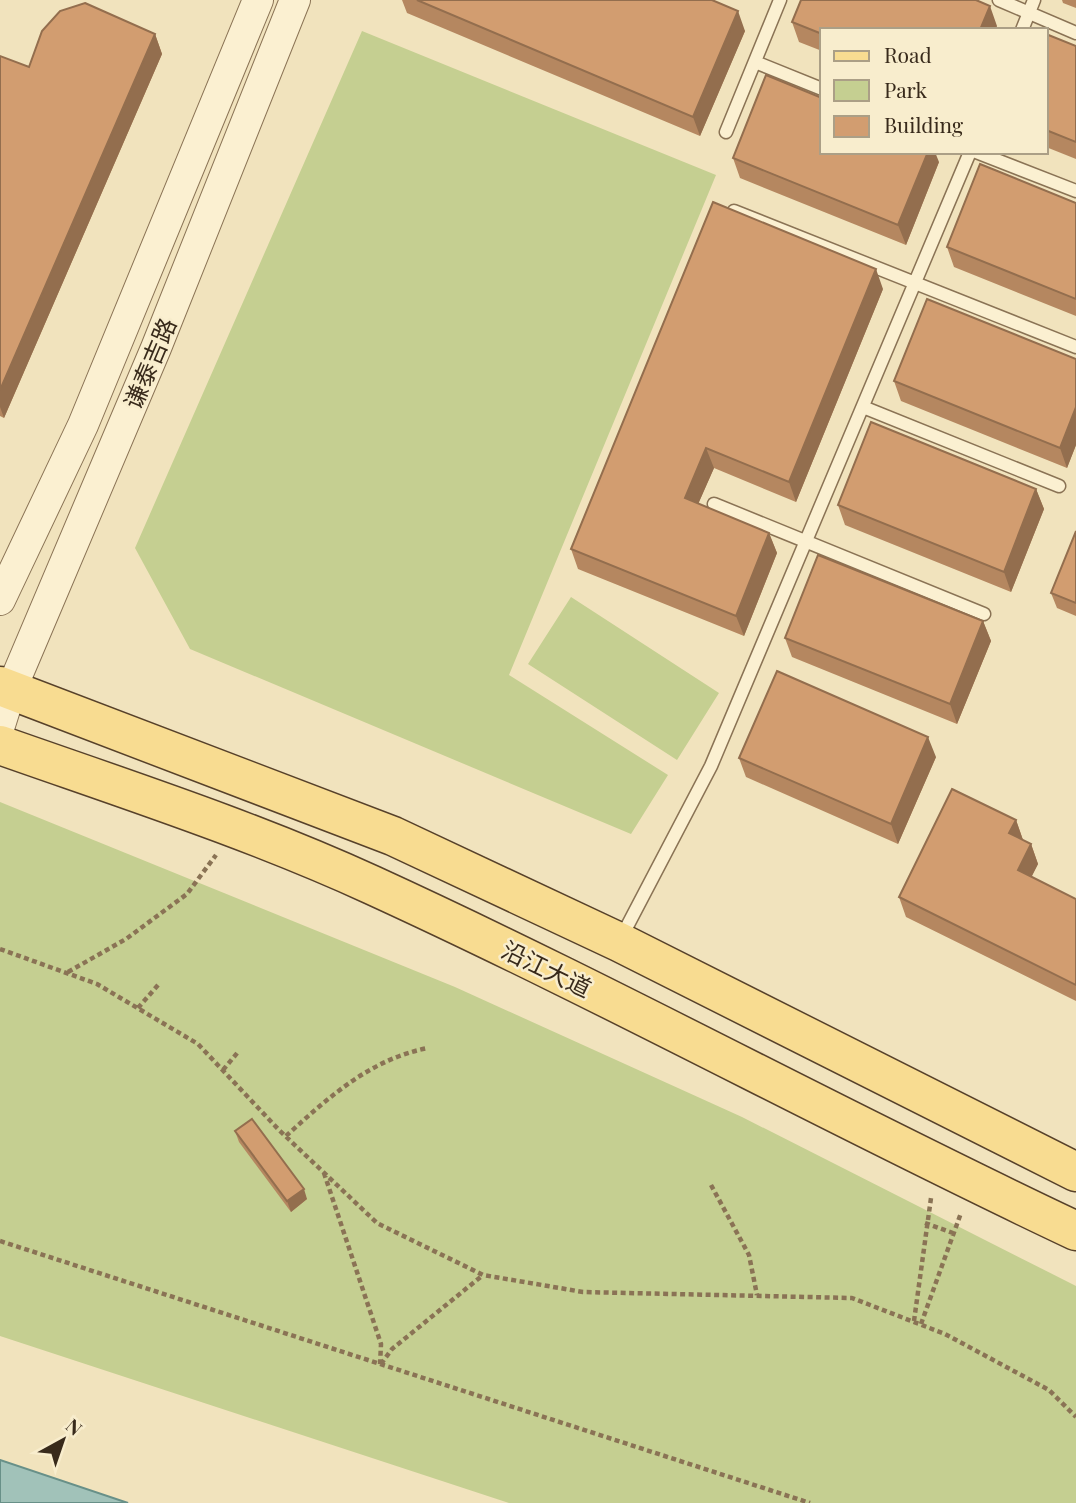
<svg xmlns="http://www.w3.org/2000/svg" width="1076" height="1503" font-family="'Playfair Display','Noto Sans SC',serif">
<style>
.green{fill:#c5cf91}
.water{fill:#a1c2b9;stroke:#689088;stroke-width:2}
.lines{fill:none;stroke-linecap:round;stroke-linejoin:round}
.service-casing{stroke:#8a7355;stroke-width:15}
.tertiary-casing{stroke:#8a7355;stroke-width:32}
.primary-casing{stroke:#57412a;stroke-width:41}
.path{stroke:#8a7355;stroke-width:4.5;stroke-dasharray:5 3.5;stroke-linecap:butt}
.service{stroke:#fbf0d1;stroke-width:12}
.tertiary{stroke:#fbf0d1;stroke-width:30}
.primary{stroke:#f8dc91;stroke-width:38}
.wall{fill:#b58760}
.shaded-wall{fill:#936e4e}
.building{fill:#d29d70;stroke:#936e4e;stroke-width:2}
.labels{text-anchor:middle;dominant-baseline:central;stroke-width:5;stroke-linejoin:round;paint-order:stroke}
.street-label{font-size:24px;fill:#382a1b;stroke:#f8edcd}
</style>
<rect width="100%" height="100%" fill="#f1e3bd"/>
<path class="green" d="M362,31L716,175L509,675L668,775L631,834L190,649L135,548Z
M571,597L719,693L677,760L528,664Z
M0,802L455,987L742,1117L1076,1286V1503H509L0,1336Z"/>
<path class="water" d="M0,1460L128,1503H0Z"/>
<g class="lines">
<g class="service-casing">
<path id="service" d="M999,0L1076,33
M1022,30L1034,0
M755,62L822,89
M726,132L780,0
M976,152L1076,191
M734,211L1076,347
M863,407L1059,486
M714,504L984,614
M621,938L711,766L970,152"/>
</g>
<g class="tertiary-casing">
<path id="tertiary" d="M0,600L83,425L258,0
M0,725L11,690L156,348L295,0"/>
</g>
<g class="primary-casing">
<path id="primary" d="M0,686L393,836L619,942L1076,1172
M0,745C125,789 252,830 372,885C610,994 840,1120 1076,1231"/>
</g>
<path class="path" d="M0,949L97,984L198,1044L279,1130L377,1223L483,1275L583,1292L852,1298L945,1334L1049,1390L1076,1417
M68,972L126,939L187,894L216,855
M138,1008L158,985
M223,1070L238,1052
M286,1136C328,1098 370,1059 428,1048
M324,1173L381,1344L380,1365
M711,1185L749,1255L757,1295
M925,1223L953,1233
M0,1241L810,1503
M914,1321L931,1198
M921,1324L961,1213
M381,1364L392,1349L483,1275"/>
<use href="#service" class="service"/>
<use href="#tertiary" class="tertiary"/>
<use href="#primary" class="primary"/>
</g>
<path class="wall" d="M402,0H712L745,31L700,136L407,13Z
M1062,0H1076V8L1063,3Z
M792,22L997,26L822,30V51L799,42Z
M155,34L162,54L4,418L0,416V56L29,67Z
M1046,34L1076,46V159L1046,147Z
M733,158L939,162L906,245L740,178Z
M1076,203V316L954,267L947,247Z
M883,289L796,502L714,468L698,504L769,533L777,553L744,636L578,569L571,549Z
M1076,359V445L1067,468L901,401L894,381Z
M1036,489L1044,509L1011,592L845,525L838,505Z
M1076,531V616L1057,608L1051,593Z
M983,621L991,641L957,724L792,657L785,638Z
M936,757L898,844L746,777L739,758Z
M1016,820L1023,840L1031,844L1038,864L1031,877L1076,899V1001L906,917L899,897Z
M235,1131L307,1199L291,1212L239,1142Z"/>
<path class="shaded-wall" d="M990,6L997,26L996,30H980Z
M738,11L745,31L700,136L693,117Z
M155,34L162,54L4,418L0,407V390Z
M928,152H935L939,162L906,245L898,225Z
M876,269L883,289L796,502L789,482Z
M1076,407V445L1067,468L1060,448Z
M706,448L714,468L692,518L685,498Z
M1036,489L1044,509L1011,592L1004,572Z
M769,533L777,553L744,636L736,616Z
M983,621L991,641L957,724L950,704Z
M928,737L936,757L898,844L891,824Z
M1016,820L1023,840L1016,853L1009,833Z
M1031,844L1038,864L1025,890L1018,870Z
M304,1189L307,1199L291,1212L287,1201Z"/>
<path class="building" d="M417,0H712L738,11L693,117Z
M801,0H976L990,6L980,30H822V34L792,22Z
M85,3L155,34L0,390V56L29,67L42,31L60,11Z
M1046,34L1076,46V142L1046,130Z
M766,75L822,98V152H928L898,225L733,158Z
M980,164L1076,203V299L947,247Z
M713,202L876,269L789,482L706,448L685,498L769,533L736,616L571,549Z
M927,299L1076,359V407L1060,448L894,381Z
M871,422L1036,489L1004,572L838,505Z
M1076,531V603L1051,593Z
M818,555L983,621L950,704L785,638Z
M777,671L928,737L891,824L739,758Z
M952,789L1016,820L1009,833L1031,844L1018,870L1076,899V985L899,897Z
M252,1119L304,1189L287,1201L235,1131Z"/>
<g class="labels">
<g class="street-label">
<text transform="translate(149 363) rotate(-67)">谦泰吉路</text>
<text transform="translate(547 968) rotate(26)">沿江大道</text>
</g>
</g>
<rect x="820" y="28" width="228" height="126" fill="#f8edcd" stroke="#ab9f86" stroke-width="2"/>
<rect x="834" y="51" width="35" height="10" fill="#f8dc91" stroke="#ab9f86" stroke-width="2"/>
<text x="884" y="63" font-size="21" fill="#382a1b">Road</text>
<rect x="834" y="80" width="35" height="21" fill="#c5cf91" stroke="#ab9f86" stroke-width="2"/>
<text x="884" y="98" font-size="21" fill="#382a1b">Park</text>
<rect x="834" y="116" width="35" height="21" fill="#d29d70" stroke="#ab9f86" stroke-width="2"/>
<text x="884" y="133" font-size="21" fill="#382a1b">Building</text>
<g transform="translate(63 1440) rotate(40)" stroke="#f8edcd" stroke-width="5" paint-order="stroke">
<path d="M0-5L12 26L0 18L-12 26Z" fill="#382a1b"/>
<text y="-10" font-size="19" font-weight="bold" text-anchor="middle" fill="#382a1b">N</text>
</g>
</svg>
